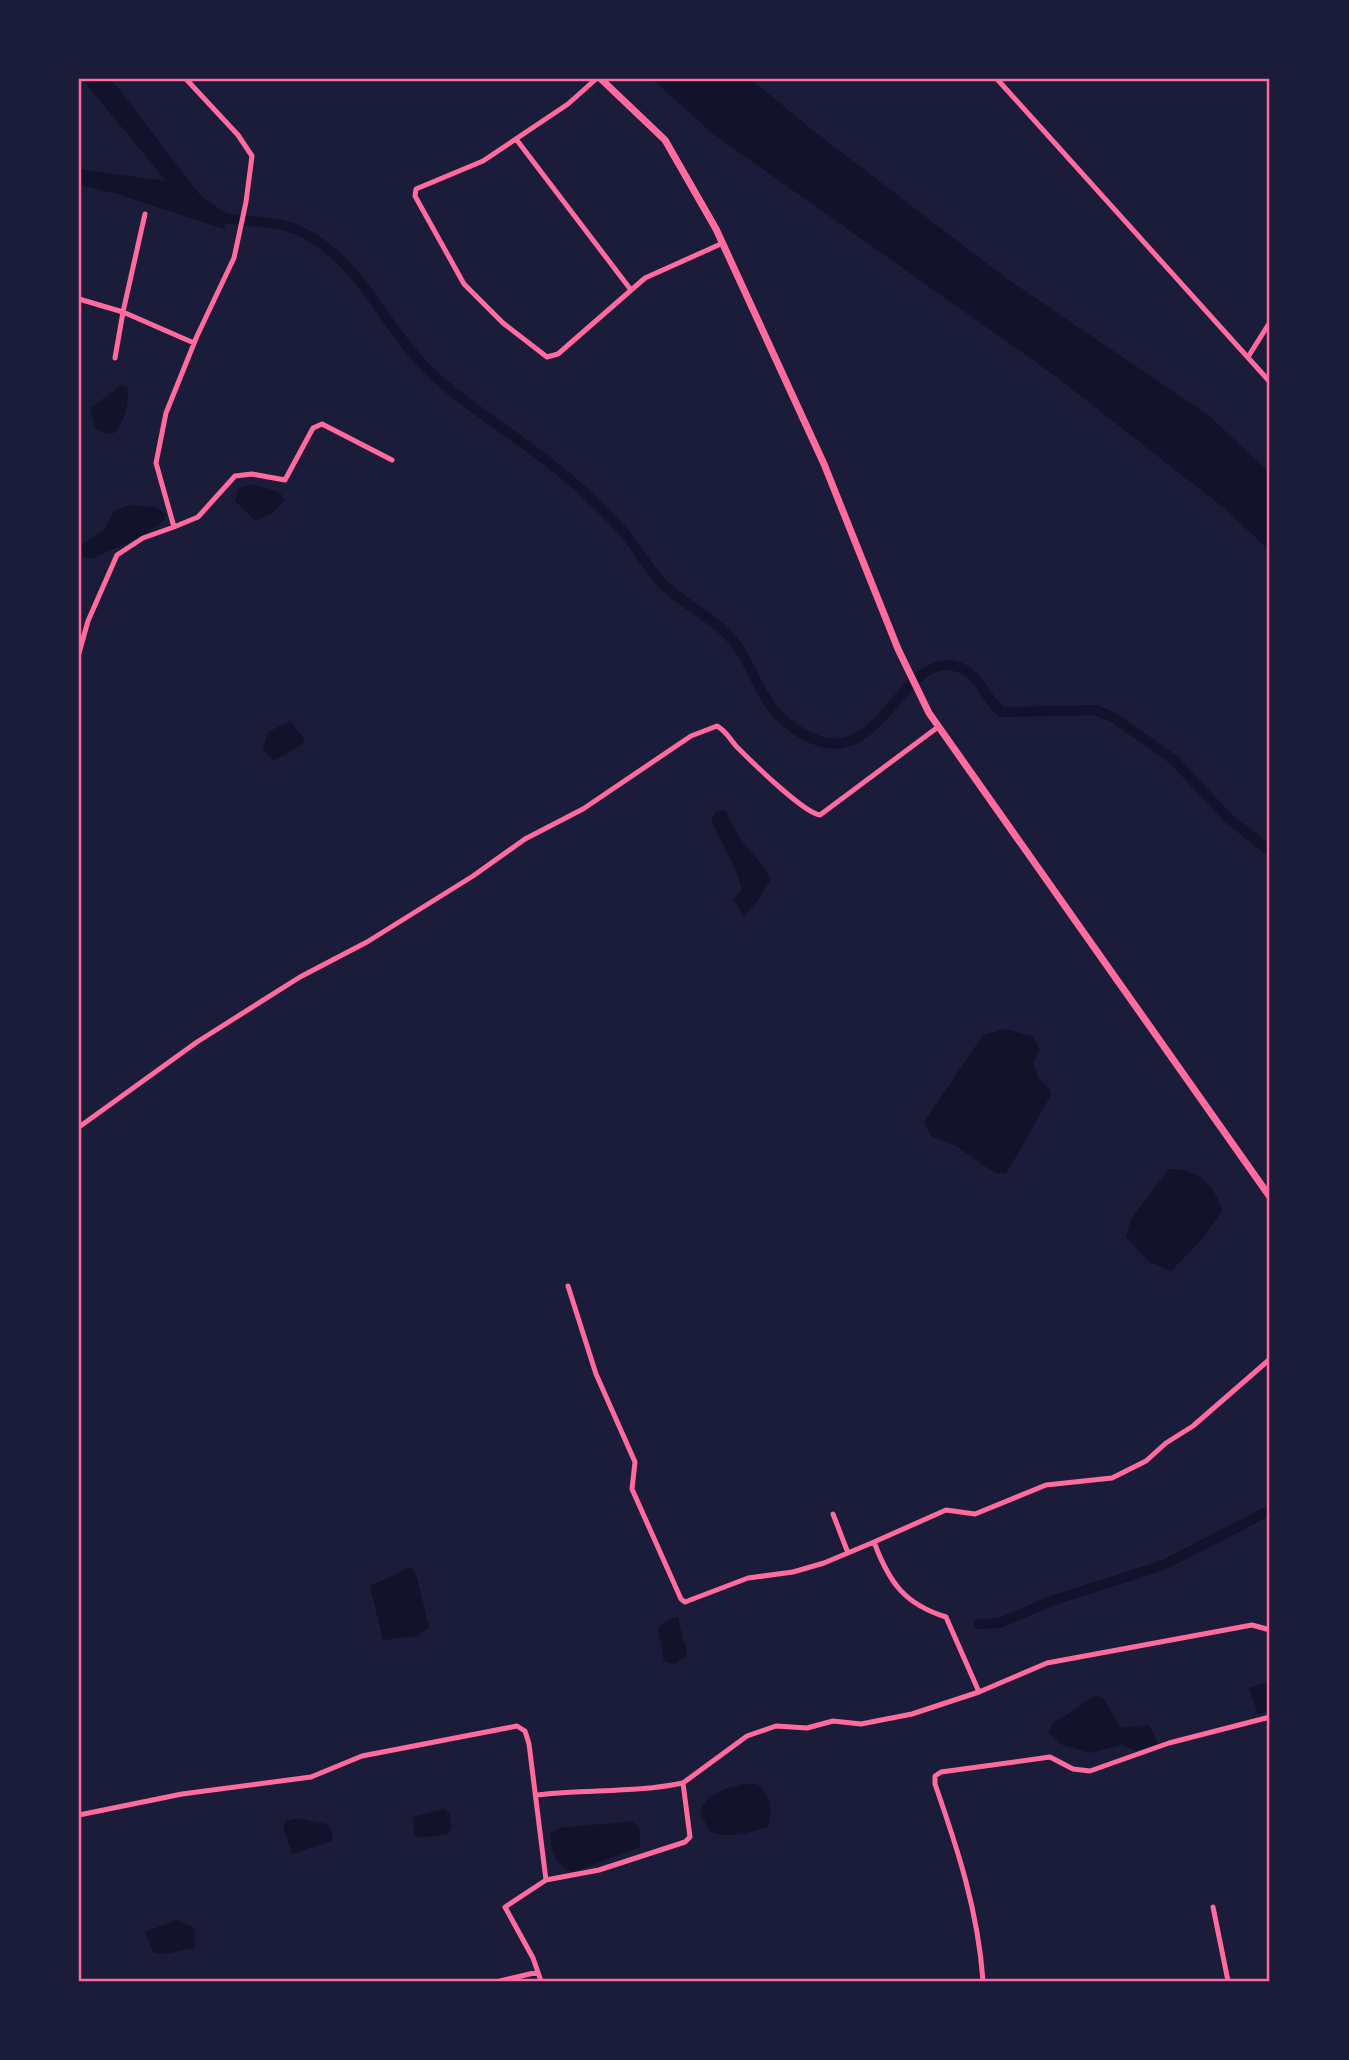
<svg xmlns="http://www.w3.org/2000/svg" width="1349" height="2060" font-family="'Noto Sans',sans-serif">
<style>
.water{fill:#12122b}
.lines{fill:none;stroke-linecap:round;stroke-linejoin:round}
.canal{stroke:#12122b;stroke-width:10}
.minor{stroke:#ff6b9d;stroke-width:5}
.secondary{stroke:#ff6b9d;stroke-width:7}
.neatline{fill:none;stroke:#ff6b9d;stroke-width:2.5}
</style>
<rect width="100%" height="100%" fill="#1b1b3a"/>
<path class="water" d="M82,79H111L200,195L227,214L224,229L114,193L79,185V169L166,181Z
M652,79H751L816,133L1007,279L1208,415L1270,473V551L1224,508L1054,375L712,133Z
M121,385L127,388C130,400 124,425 114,433L105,434L96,429L90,409Z
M252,484L279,492L285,500L272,513L256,521L235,501L238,489Z
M129,505L155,507L166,514C166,530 107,551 92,559L84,557L81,553L83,544L105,529L114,511Z
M290,721L304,739L303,743L274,761L263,750L268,732Z
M717,810L725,811L741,840L766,870L770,881L756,903L744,915L733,899L742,890L737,872L711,820Z
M1005,1029L1032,1036L1040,1050L1033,1063L1039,1080L1049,1088L1051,1095L1006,1174L995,1173L956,1146L931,1136L924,1122L983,1035Z
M1169,1169C1197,1168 1216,1186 1222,1211L1204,1237L1171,1271L1149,1262L1126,1237L1131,1219Z
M411,1567L416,1574L429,1627L418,1636L383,1640L370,1586Z
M678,1617L687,1655L675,1664L664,1661L658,1629L669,1619Z
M1270,1681V1711L1258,1714L1249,1688Z
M1097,1695L1104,1699L1120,1728L1149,1725L1158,1744L1136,1751L1122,1745L1089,1753L1060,1744L1049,1733L1053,1722C1070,1716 1080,1703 1097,1695Z
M742,1784H756C772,1796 773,1809 768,1827C750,1832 726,1840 709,1831L700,1811C708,1793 724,1789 742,1784Z
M444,1809L449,1813L452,1828L447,1834L418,1838L414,1834L413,1817Z
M299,1818L326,1824L333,1834L331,1841L292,1854L283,1826L286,1821Z
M633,1821L640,1829V1847L573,1872C557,1868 549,1849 551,1833L560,1828Z
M177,1920L195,1928V1948L164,1954L154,1953L145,1932Z"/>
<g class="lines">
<path class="canal" d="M214,216C252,225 281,216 316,240C366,273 386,328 426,368C467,408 518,436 561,472C584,491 607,513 626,535C638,550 648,568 661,582C681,603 708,614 728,635C753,660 757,699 786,722C881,800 897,639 963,669C980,677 987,700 1001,712L1095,710L1113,717L1174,760L1228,818L1270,851
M979,1624L1000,1623L1051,1601L1164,1565L1270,1510"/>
<path class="minor" d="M596,79L568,104L483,161L416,189L415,196L464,284L503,323L547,357L558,354L645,278L723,243
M997,79L1270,382
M516,139L631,290
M145,214L123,312L194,343
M79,299L123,312L115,358
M1248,357L1270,322
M174,527L198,517L235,476L252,474L285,480L313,428L322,424L392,460
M79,653L88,621L117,555L143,538L174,527L156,463L166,413L197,336L234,258L246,202L252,156L238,135L186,79
M79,1127L197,1042L300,977L367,942L473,876L525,839L583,809L691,736L717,726C728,732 731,742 740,750C754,764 804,813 820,815L938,727
M568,1286L596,1374L635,1462L632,1489L681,1599L685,1602L748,1578L793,1572L824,1563L874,1542
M833,1514L848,1553
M979,1692L1047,1663L1252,1625L1270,1630
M537,1795C586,1789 635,1793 683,1783
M79,1815L182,1794L311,1777L362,1756L517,1726L525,1731L529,1744L546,1880L599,1870L685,1842L690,1837L683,1783L747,1736L776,1726L807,1728L833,1721L861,1724L912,1714L979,1692L946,1617C904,1604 889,1582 874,1542L946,1510L975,1514L1046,1485L1112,1478L1146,1461L1166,1443L1193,1426L1270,1359
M1213,1907L1228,1981
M500,1981L538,1972
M541,1981L533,1958L505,1907L546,1880
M983,1981C978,1911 958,1850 935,1784V1776L941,1772L1050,1757L1073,1769L1090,1771L1169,1743L1270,1717"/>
<path class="secondary" d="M601,79L665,140L716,229L824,464L898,649L929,713L1270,1197"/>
</g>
<rect width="1349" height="2060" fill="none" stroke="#1b1b3a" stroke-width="161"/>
<rect x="80" y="80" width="1188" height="1900" class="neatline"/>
</svg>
